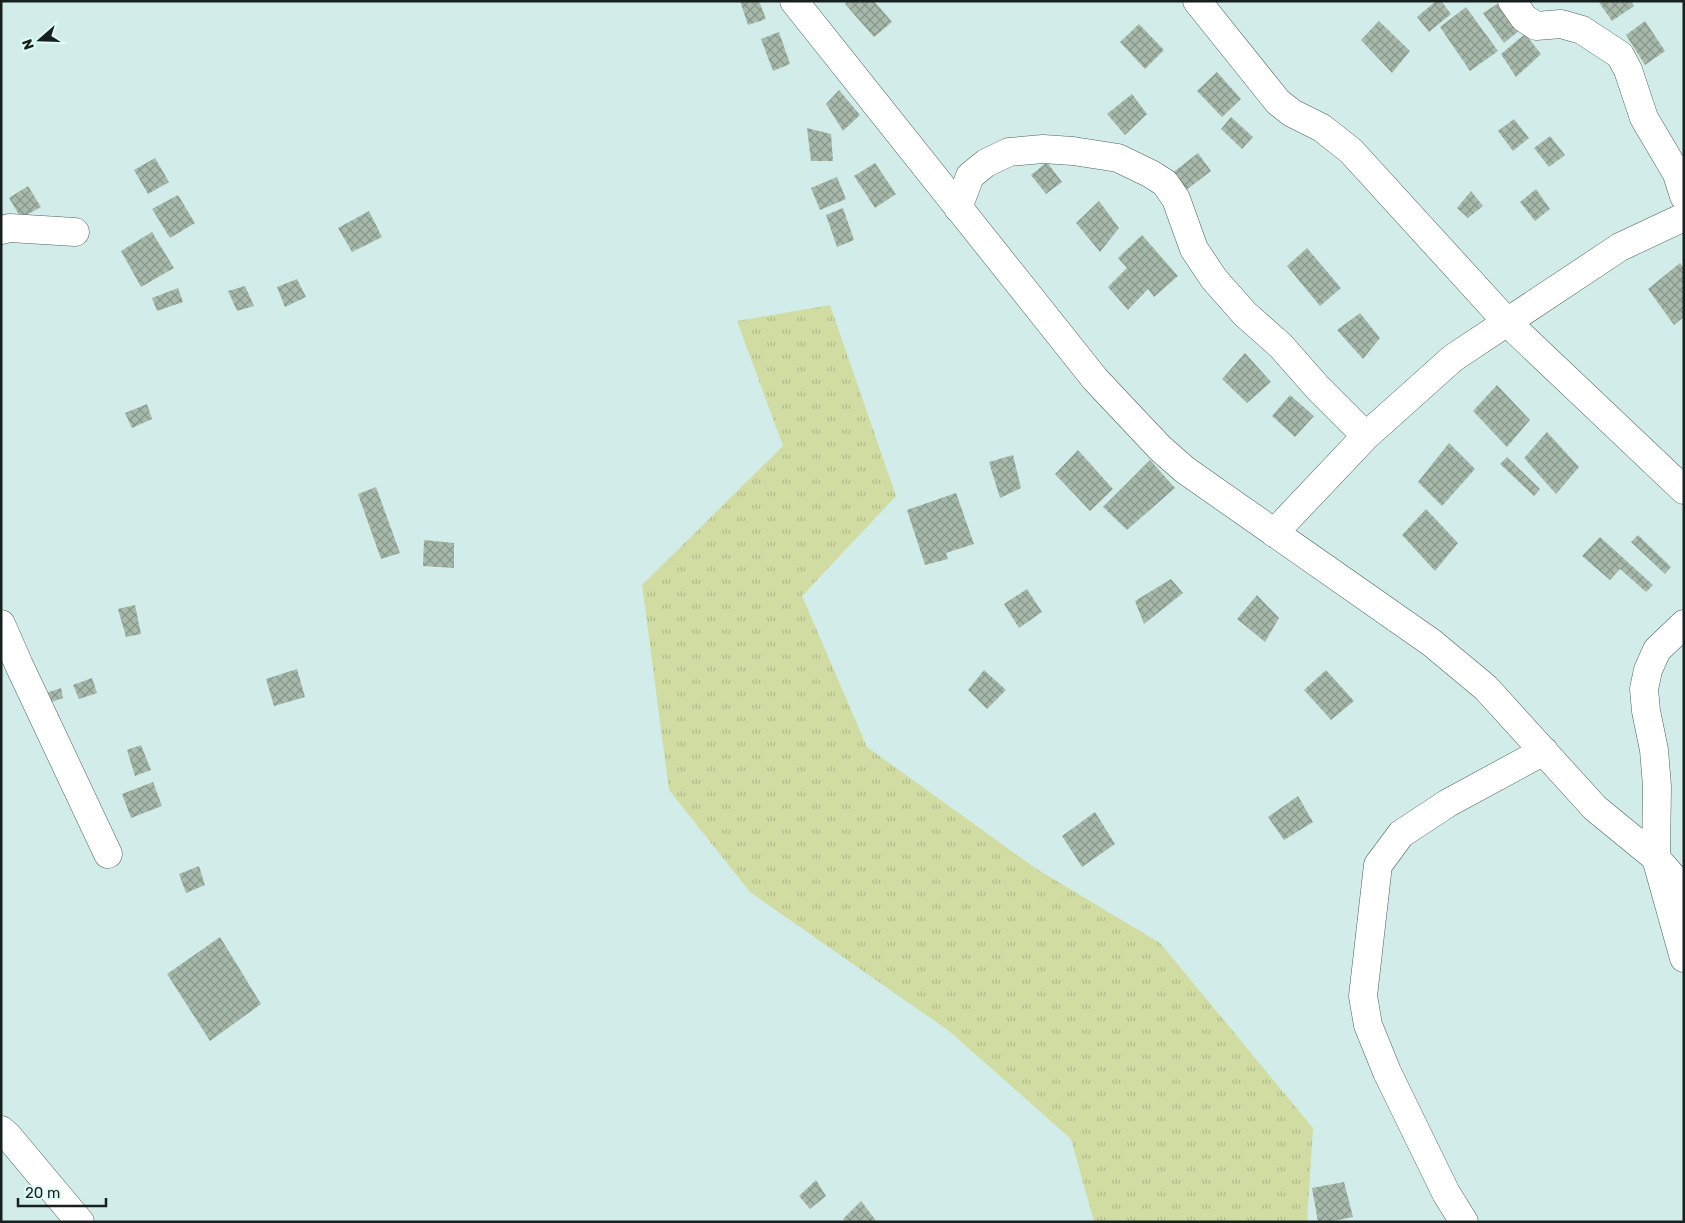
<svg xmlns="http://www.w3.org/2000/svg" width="1685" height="1223" font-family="Rubik,sans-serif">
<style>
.grass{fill:url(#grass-tufts)}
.building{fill:url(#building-cross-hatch)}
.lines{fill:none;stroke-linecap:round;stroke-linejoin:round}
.street-casing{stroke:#4b635f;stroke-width:29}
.street{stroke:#fff;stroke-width:28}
</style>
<defs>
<pattern id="grass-tufts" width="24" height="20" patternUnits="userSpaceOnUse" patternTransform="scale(1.25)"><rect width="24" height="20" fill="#d0dca2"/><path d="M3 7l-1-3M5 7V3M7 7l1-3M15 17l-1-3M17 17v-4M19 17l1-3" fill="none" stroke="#b2bc8b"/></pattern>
<pattern id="building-cross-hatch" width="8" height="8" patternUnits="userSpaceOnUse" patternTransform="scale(1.25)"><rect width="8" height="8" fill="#a7b9aa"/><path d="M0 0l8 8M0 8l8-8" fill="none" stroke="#87968a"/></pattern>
</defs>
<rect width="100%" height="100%" fill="#d2ede9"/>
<path class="grass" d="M830,305L896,496L802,596L867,747L1035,868L1160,943L1313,1128L1307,1222H1094L1071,1139L949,1031L750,892L669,790L642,585L783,446L737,321Z"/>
<path class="building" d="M740,1H759L766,19L748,25Z
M848,1H874L892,22L874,37L845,4Z
M1436,1H1441L1451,14L1429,32L1417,17Z
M1502,1L1525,26L1504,43L1483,13Z
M1598,1H1631L1634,6L1612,21Z
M1466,7L1498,51L1470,71L1440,27Z
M1379,21L1410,51L1392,73L1361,40Z
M1645,21L1665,51L1645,65L1626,35Z
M1139,24L1164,50L1145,69L1120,42Z
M779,32L790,64L773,71L761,39Z
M1525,34L1541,54L1516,77L1501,54Z
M1217,72L1241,99L1222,117L1197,91Z
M839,90L860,115L843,131L826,104Z
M1132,94L1147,114L1125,135L1107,114Z
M1231,117L1253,137L1242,149L1221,129Z
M1514,119L1529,138L1513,151L1498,131Z
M807,128L831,134L833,161H811Z
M1550,136L1565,155L1549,167L1534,148Z
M1198,153L1211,171L1185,191L1171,174Z
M155,158L169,182L148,194L134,170Z
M1047,162L1062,182L1046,194L1031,175Z
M875,163L896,194L875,208L854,176Z
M837,177L846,199L820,210L811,188Z
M28,186L41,207L21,218L9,198Z
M1536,189L1550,209L1535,221L1520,202Z
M1471,191L1483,206L1468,218L1457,208Z
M178,195L195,223L170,238L152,209Z
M1099,201L1119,228L1100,252L1076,223Z
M843,208L854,240L837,247L826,215Z
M369,211L382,237L352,252L338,228Z
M152,232L174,268L141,287L121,251Z
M1142,235L1178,276L1154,297L1148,289L1128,310L1108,287L1127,268L1118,258Z
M1307,248L1341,288L1320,306L1287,266Z
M1680,263L1684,268V317L1674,325L1648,289Z
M297,279L306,297L285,307L277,287Z
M245,286L254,306L237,311L228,291Z
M178,288L183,302L157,311L152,298Z
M1360,313L1380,338L1363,359L1337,330Z
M1245,353L1271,382L1247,403L1222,379Z
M1497,385L1530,420L1507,447L1473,411Z
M1290,395L1314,416L1295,437L1272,416Z
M147,404L152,419L132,428L125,413Z
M1547,432L1579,467L1556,494L1524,458Z
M1449,443L1475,469L1442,506L1418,482Z
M1078,450L1113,489L1090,511L1055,474Z
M1013,455L1021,488L1000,498L989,462Z
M1507,457L1540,489L1534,496L1500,464Z
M1150,460L1175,488L1127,530L1103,507Z
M376,487L400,553L381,559L358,494Z
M956,493L974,544L946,553L948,559L925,565L907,510Z
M1426,509L1458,543L1435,571L1402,535Z
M1638,535L1671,567L1665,574L1631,542Z
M1600,537L1653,585L1646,592L1620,569L1610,580L1582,556Z
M424,540L454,543V568L423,566Z
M1171,579L1183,593L1144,624L1135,601Z
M1027,589L1042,612L1019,628L1004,604Z
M1257,595L1279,618L1265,642L1237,619Z
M135,605L141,634L126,637L118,609Z
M297,669L305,697L274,706L266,679Z
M984,670L1006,690L987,709L968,690Z
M1326,670L1354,701L1331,720L1304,690Z
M92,678L97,693L79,699L73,685Z
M61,688L63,698L46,704L43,694Z
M141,745L151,770L135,776L127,750Z
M153,782L162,806L131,818L122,794Z
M1298,796L1313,822L1284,840L1268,817Z
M1095,812L1115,844L1082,867L1062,836Z
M199,866L205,885L186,893L179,874Z
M220,937L261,1004L210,1041L167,974Z
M816,1180L826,1196L810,1209L799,1196Z
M1344,1182L1353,1217L1328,1222H1318L1312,1188Z
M861,1201L877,1222H845L843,1219Z"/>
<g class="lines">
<g class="street-casing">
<path id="street" d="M794,1L1095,379L1160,448L1185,470L1432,643L1486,688L1595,808L1656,858L1684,890
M1197,1L1278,102L1292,113L1322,128L1351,151L1508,323L1684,490
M1512,1L1524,18L1536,26L1561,24L1582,30L1620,55L1628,70L1644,118L1677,174L1684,196
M958,208L970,176L986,163L1009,152L1043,149L1073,151L1118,158L1151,174L1165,183L1176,199L1194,249L1214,279L1245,314L1281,346L1318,388L1366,436
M1,230L10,228L75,232
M1274,533L1366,436L1453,358L1620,247L1684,217
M1,624L19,665L108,854
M1684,624L1657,650L1648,670L1644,689L1646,711L1654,750L1657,786L1656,858L1684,958
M1,1130L8,1136L80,1222
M1464,1222L1446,1193L1387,1072L1368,1025L1363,996L1378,865L1401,834L1448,803L1544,751"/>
</g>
<use href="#street" class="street"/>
</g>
<rect width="1685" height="1223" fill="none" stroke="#16201f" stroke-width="5"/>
<g transform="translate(40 40) rotate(250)" stroke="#dffbf6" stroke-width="4" paint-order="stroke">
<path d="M0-4L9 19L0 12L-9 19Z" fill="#16201f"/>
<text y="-8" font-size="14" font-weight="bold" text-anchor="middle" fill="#16201f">N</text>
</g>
<path d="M18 1198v8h88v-8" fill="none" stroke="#16201f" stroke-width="2.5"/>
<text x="25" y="1198" font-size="15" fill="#16201f" stroke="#dffbf6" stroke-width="4" paint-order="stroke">20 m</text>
</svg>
